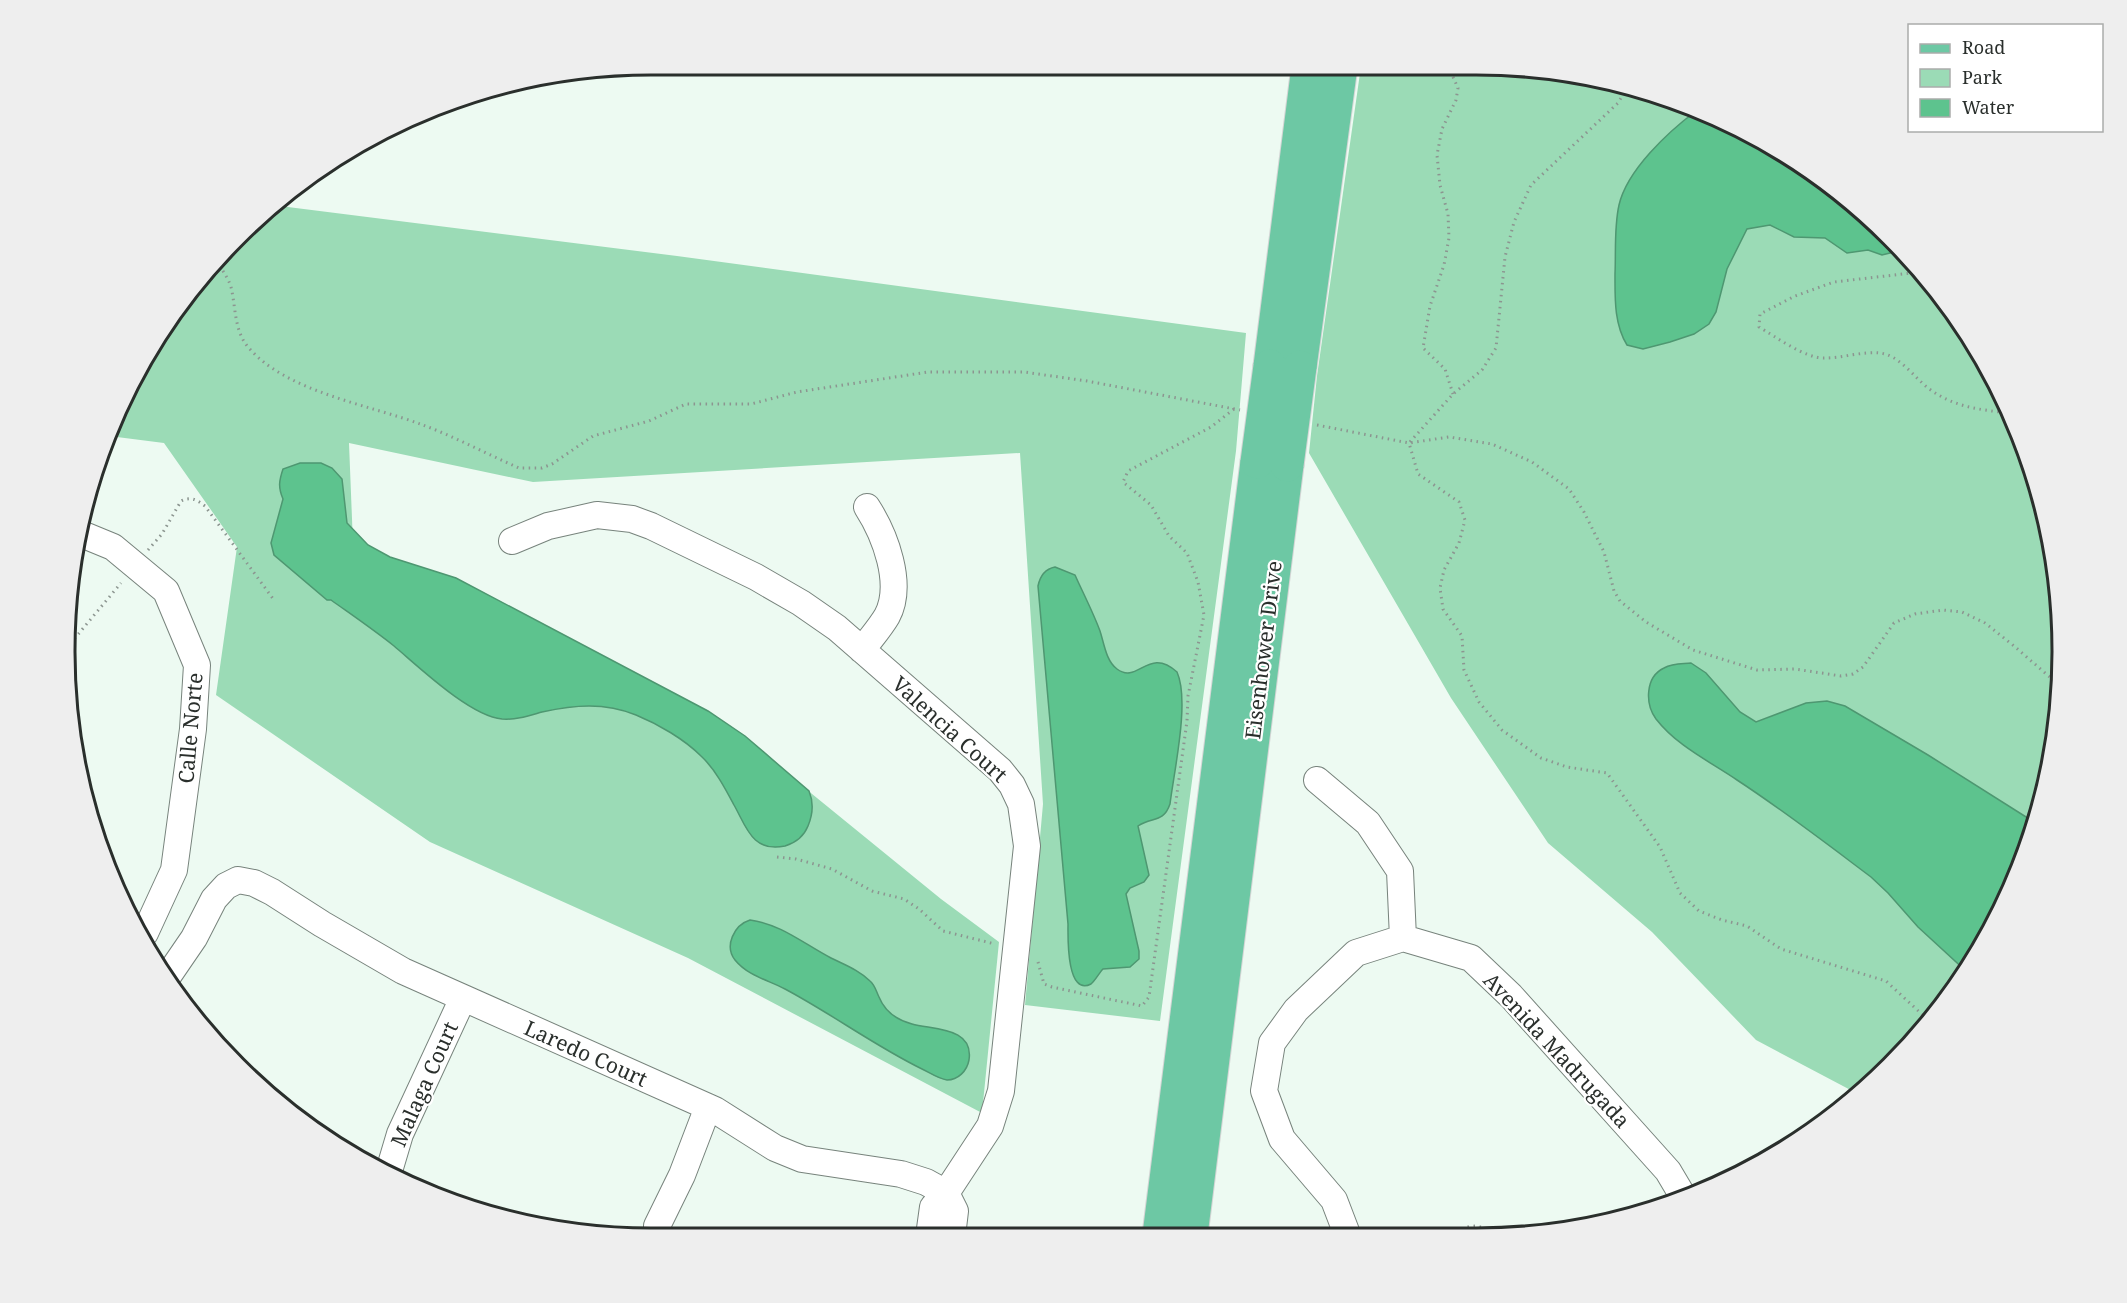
<svg xmlns="http://www.w3.org/2000/svg" width="2127" height="1303" font-family="'Noto Serif',serif">
<style>
.green{fill:#9bdbb6}
.water{fill:#5dc38e;stroke:#4e9771;stroke-width:1.5}
.lines{fill:none;stroke-linecap:round;stroke-linejoin:round}
.minor-casing{stroke:#77837c;stroke-width:28}
.major-casing{stroke:#d4d5d5;stroke-width:35}
.path{stroke:#8c9590;stroke-width:3;stroke-dasharray:1.5 4.5;stroke-linecap:butt}
.minor{stroke:#fff;stroke-width:26}
.major{stroke:#6dc8a4;stroke-width:33}
.major-bridge-casing{stroke:#d4d5d5;stroke-width:35;stroke-linecap:butt}
.major-bridge{stroke:#6dc8a4;stroke-width:33}
.labels{text-anchor:middle;dominant-baseline:central;stroke-width:4.5;stroke-linejoin:round;paint-order:stroke}
.street-label{font-size:21px;fill:#2a2f2c;stroke:#fff}
.rim{fill:none;stroke:#2a2f2c;stroke-width:3}
</style>
<rect width="100%" height="100%" fill="#edfaf2"/>
<path class="green" d="M1361,66H1514L1665,96L1802,164L1891,237L1964,326L2018,427L2051,537L2062,652L2051,766L2018,876L1963,978L1860,1095L1756,1040L1652,932L1548,843L1451,698L1309,453L1317,376Z
M272,205L677,256L1246,333L1236,451L1160,1021L1025,1005L1043,804L1020,453L533,482L349,443L353,544L502,602L747,741L941,899L999,942L982,1113L688,958L430,842L216,695L237,547L164,443L109,436L164,325L236,237Z"/>
<path class="water" d="M1696,111L1802,164L1891,237L1902,250L1882,255L1868,250L1847,253L1825,238L1794,237L1770,225L1747,229L1727,269L1716,312L1709,324L1694,334L1670,342L1643,349L1627,345C1614,324 1615,298 1615,274C1616,252 1614,227 1619,205C1627,170 1668,132 1696,111Z
M300,463H321L332,468L342,479L347,523L368,545L390,557L456,578L708,711L745,736L809,791C814,803 813,814 808,826C804,836 795,843 785,846C752,853 746,826 734,805C725,788 715,769 701,756C684,739 658,724 636,715C604,702 574,705 542,712C528,716 517,720 502,719C470,716 419,667 394,646C374,630 352,615 331,600H327L274,555L271,543L283,499C278,487 279,481 283,469Z
M1055,567L1075,575C1083,593 1093,612 1100,631C1104,643 1106,661 1117,669C1138,685 1148,646 1177,672C1190,701 1174,771 1170,804C1163,824 1152,816 1138,826L1149,875L1144,882L1130,888L1126,894L1139,951V959L1130,967L1103,969C1099,973 1095,981 1091,984C1066,997 1068,935 1068,924L1038,586C1040,576 1045,569 1055,567Z
M1691,663L1706,673L1740,712L1756,722L1806,703L1827,701L1845,706L1928,755L2034,822L2018,876L1967,972L1918,927L1888,893L1871,877C1827,844 1783,810 1737,780C1709,761 1677,746 1656,719C1645,704 1645,677 1664,668C1673,663 1682,664 1691,663Z
M750,920C781,924 804,944 831,958C845,965 859,970 870,981C875,985 876,991 879,997C885,1012 897,1020 912,1024C934,1030 974,1027 969,1060C967,1071 958,1080 947,1080C939,1079 930,1073 922,1069C875,1046 832,1014 785,989C768,980 748,976 735,960C724,946 734,925 750,920Z"/>
<g class="lines">
<g class="minor-casing">
<path id="minor" d="M79,533L113,547L166,591L197,665L193,729L174,870L145,933
M512,541L548,526L597,515L632,519L651,526L756,577L801,603L837,628L1000,770L1012,785L1021,804L1027,846L1001,1091L990,1126L946,1193L933,1207L929,1236
M862,650C870,639 880,628 887,616C904,584 885,535 867,507
M1317,780L1368,823L1400,871L1403,938
M1403,938L1471,958L1511,996L1668,1171L1684,1198
M168,976L194,938L214,899L226,886L238,880L254,883L272,892L322,924L403,971L715,1110L775,1148L802,1159L901,1174L926,1182L946,1193
M389,1171L400,1134L463,998
M946,1193L955,1211L952,1236
M657,1226L682,1175L708,1107
M1347,1234L1334,1200L1282,1139L1264,1091L1272,1043L1296,1010L1356,953L1403,938"/>
</g>
<g class="major-casing">
<path id="major" d="M1270,366L1308,67
M1300,367L1341,66
M1159,1235L1257,462
M1191,1235L1287,465"/>
</g>
<path class="path" d="M1448,66L1458,88L1456,100L1442,129L1437,155L1440,185L1448,214L1449,238L1444,265L1430,306L1423,348L1445,369L1453,394
M1627,88L1618,103L1531,185L1514,222L1505,257L1496,348L1482,370L1453,394L1409,443L1418,474L1459,502L1465,520L1459,543L1444,570L1440,588L1443,609L1462,636L1464,670L1479,702L1502,730L1541,758L1567,767L1607,773L1660,847L1680,893L1699,911L1722,920L1747,926L1781,949L1886,981L1927,1019
M214,264L220,266C224,273 229,280 231,287C236,308 234,330 248,347C286,392 370,405 423,425C455,437 487,454 519,468H542L552,464L593,436L649,421L686,404H751L797,392L928,372H1024L1087,381L1240,410
M1920,272L1834,282L1795,296L1760,314L1759,327C1776,337 1806,359 1825,358C1843,358 1863,351 1880,353C1899,355 1914,377 1928,388C1953,407 1980,410 2010,413
M1317,425L1409,443L1449,437L1492,444L1532,462L1569,489L1584,512L1604,552L1614,591L1620,601L1646,622L1693,650L1757,670L1795,669L1841,676L1853,674L1863,667L1894,623L1915,614L1943,610L1962,612L1985,623L2014,646L2059,685
M148,550L162,534L181,501C191,496 197,500 205,506L274,600
M65,654L75,638L121,583
M777,857L796,859L832,869L872,891L904,899L919,909L943,931L995,944
M1038,962L1044,984L1052,987L1142,1006L1149,997L1187,721L1188,696L1204,615L1198,582L1187,553L1169,536L1151,505L1123,482L1128,471L1211,427L1234,409
M1451,1234C1461,1229 1472,1223 1483,1228"/>
<use href="#minor" class="minor"/>
<use href="#major" class="major"/>
<g class="major-bridge-casing">
<path id="major-bridge" d="M1257,462L1270,366
M1287,465L1300,367"/>
</g>
<use href="#major-bridge" class="major-bridge"/>
</g>
<g class="labels">
<g class="street-label">
<text transform="translate(1263 650) rotate(-83)">Eisenhower Drive</text>
<text transform="translate(190 728) rotate(-85)">Calle Norte</text>
<text transform="translate(950 729) rotate(42)">Valencia Court</text>
<text transform="translate(1557 1050) rotate(47)">Avenida Madrugada</text>
<text transform="translate(586 1053) rotate(24)">Laredo Court</text>
<text transform="translate(424 1084) rotate(-66)">Malaga Court</text>
</g>
</g>
<path d="M0 0H2127V1303H0ZM651 75H1476A576 576 0 0 1 2052 651V652A576 576 0 0 1 1476 1228H651A576 576 0 0 1 75 652V651A576 576 0 0 1 651 75Z" fill="#eee" fill-rule="evenodd"/>
<path class="rim" d="M651 75H1476A576 576 0 0 1 2052 651V652A576 576 0 0 1 1476 1228H651A576 576 0 0 1 75 652V651A576 576 0 0 1 651 75Z"/>
<rect x="1908" y="24" width="195" height="108" fill="#ffffff" stroke="#aaacab" stroke-width="1.5"/>
<rect x="1920" y="44" width="30" height="9" fill="#6dc8a4" stroke="#aaacab" stroke-width="1.5"/>
<text x="1962" y="54" font-size="18" fill="#2a2f2c">Road</text>
<rect x="1920" y="69" width="30" height="18" fill="#9bdbb6" stroke="#aaacab" stroke-width="1.5"/>
<text x="1962" y="84" font-size="18" fill="#2a2f2c">Park</text>
<rect x="1920" y="99" width="30" height="18" fill="#5dc38e" stroke="#aaacab" stroke-width="1.5"/>
<text x="1962" y="114" font-size="18" fill="#2a2f2c">Water</text>
</svg>
